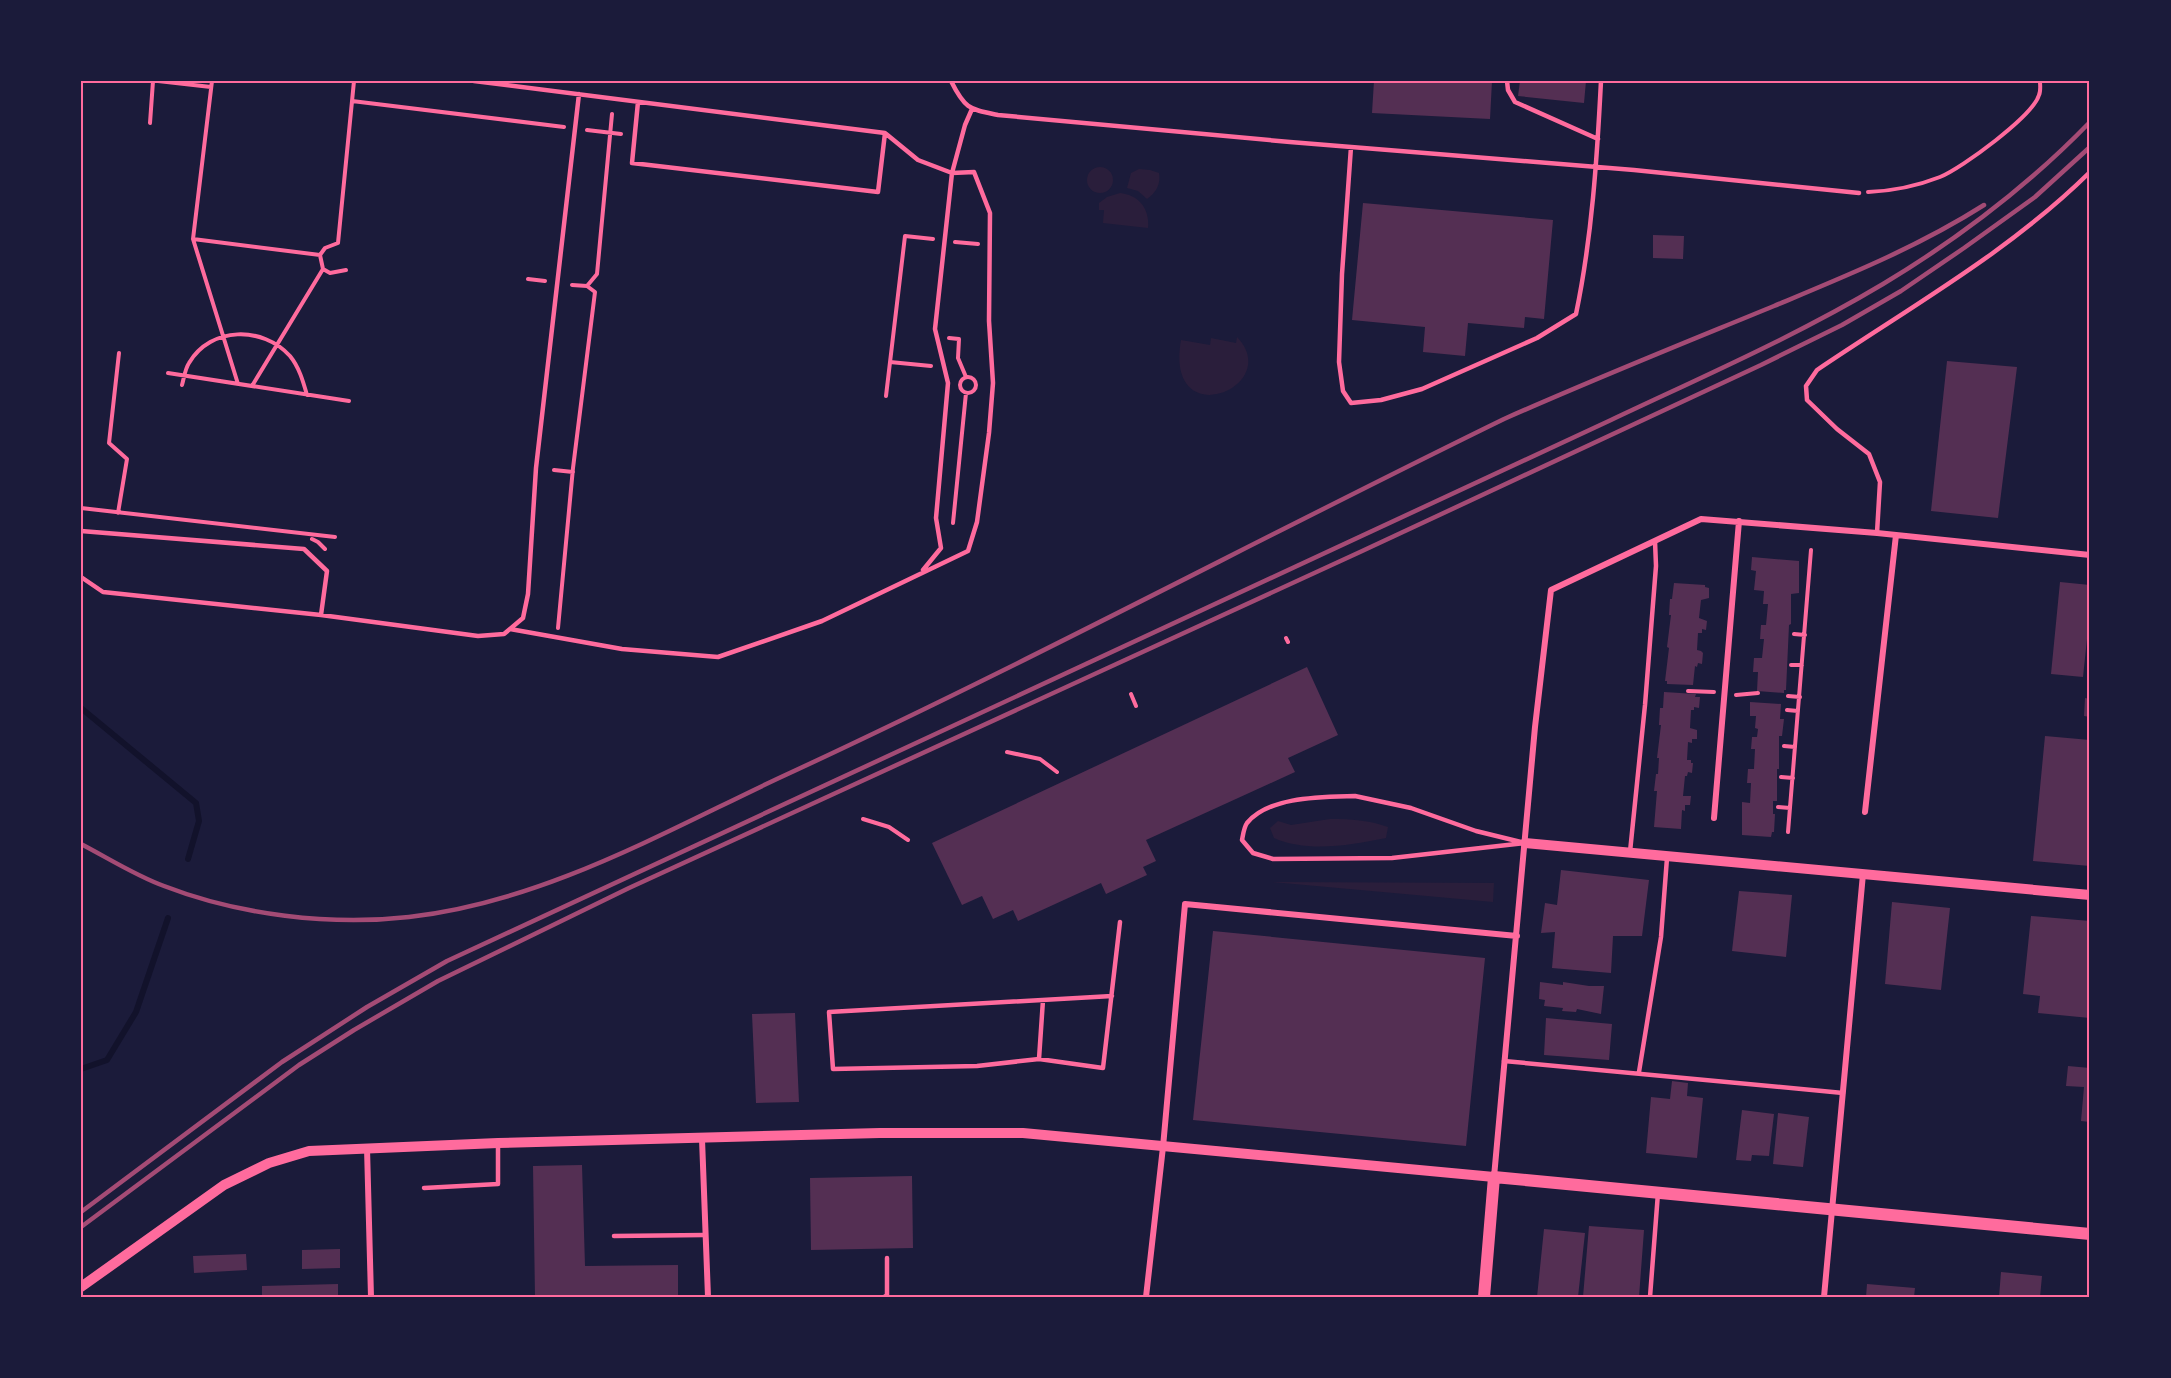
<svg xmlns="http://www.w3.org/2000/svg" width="2171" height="1378" font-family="'Nunito Sans',sans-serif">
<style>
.green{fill:#2a1e3b}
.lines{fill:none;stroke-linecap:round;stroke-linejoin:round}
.stream{stroke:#12122b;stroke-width:6}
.building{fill:#542f53}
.path{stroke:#ff6b9d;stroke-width:4}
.service{stroke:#ff6b9d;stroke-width:4.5}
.minor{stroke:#ff6b9d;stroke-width:6}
.tertiary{stroke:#ff6b9d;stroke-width:10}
.secondary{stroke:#ff6b9d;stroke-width:12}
.rail{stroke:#a44b75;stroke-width:4.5}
.neatline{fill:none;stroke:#ff6b9d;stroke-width:2}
</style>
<rect width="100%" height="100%" fill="#1b1b3a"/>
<path class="green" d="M1087 180a13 13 0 1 1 26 0a13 13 0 1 1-26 0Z
M1139,169L1150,170L1159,173C1161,184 1156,193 1147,199L1138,191L1127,188L1131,173Z
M1120,193C1139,195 1150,209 1148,228L1103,223L1104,210H1099V203L1107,197Z
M1237,337C1285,387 1164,436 1181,340L1210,345L1211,338L1236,343Z
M1330,819C1351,819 1369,820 1388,827L1386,838C1351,845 1308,853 1274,838L1270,828L1278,821L1291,825Z
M1272,882L1494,883L1493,902Z"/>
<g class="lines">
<path class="stream" d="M81,708L196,803L199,821L188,859
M81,1069L107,1060L136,1012L168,918"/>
</g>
<path class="building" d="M1374,81H1492L1490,119L1372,113Z
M1520,81H1586L1584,103L1518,96Z
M1363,203L1553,220L1544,319L1525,317L1524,328L1468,323L1465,356L1423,352L1425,327L1352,320Z
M1653,235L1684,236L1683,259L1653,258Z
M1947,361L2017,367L1998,518L1931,511Z
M1752,557L1799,561V593L1791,594V624L1789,625L1786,690H1784V693L1757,691L1758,672H1753L1754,658H1762L1764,639H1760L1761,625H1766L1768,604H1763L1764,591L1754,590L1756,571L1751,570Z
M2060,582L2090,585V610L2083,677L2051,674Z
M1674,583L1705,585V587L1709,588V598L1701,600L1699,618L1707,621L1706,630L1702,629V633H1698L1697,650L1701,651L1703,653L1702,664L1698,663L1697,667L1695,666L1693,685L1667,684V681H1665L1669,648L1667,647L1671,615H1669L1670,599H1672Z
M1307,667L1338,735L1288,758L1295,772L1146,840L1156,861L1143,867L1147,875L1106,894L1101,883L1018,921L1013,910L993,919L982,896L962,905L932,843Z
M1664,692L1696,694L1695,697H1700L1699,708L1694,707V710H1691L1690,728L1697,730V739H1692V743L1688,742L1687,760H1691V763H1693L1692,773L1688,772L1687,776H1685L1683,796H1691L1690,805H1685V811L1682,810L1681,829L1654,827L1657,791H1654L1656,774H1658L1659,758H1657L1661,725H1659L1660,708H1663Z
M2085,698L2090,699V717L2084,716Z
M1750,702L1781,704L1780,719H1784L1782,736H1779V769H1777V801H1773V814H1775L1774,832H1772L1771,837L1742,835V802L1750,803L1751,783H1747L1748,769H1754L1755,749H1751L1752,737H1757L1758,729L1755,728L1756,716H1750Z
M2045,736L2090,740V866L2033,861Z
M1561,870L1649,880L1642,936H1613L1611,973L1552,968L1555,932L1541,933L1545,903L1557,905Z
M1739,891L1792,895L1786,957L1732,951Z
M1892,902L1950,908L1941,990L1885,984Z
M2031,916L2090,921V1018L2038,1013L2040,996L2023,994Z
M1213,931L1485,958L1466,1146L1193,1120Z
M1540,982L1563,985V982L1589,986H1604L1601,1014L1577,1009L1576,1012L1562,1011L1563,1008L1544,1006L1545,1000L1539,999Z
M795,1013L799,1102L756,1103L752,1014Z
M1546,1018L1612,1024L1609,1060L1544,1055Z
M2068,1066L2090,1068V1122L2081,1121L2084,1087L2066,1086Z
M1672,1081L1688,1083L1687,1096L1703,1098L1697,1158L1646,1153L1651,1097L1670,1099Z
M1742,1110L1774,1114L1769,1156L1752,1155L1751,1161L1736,1160Z
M1778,1113L1809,1117L1803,1167L1773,1164Z
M582,1165L585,1266L678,1265V1297H535L533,1166Z
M912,1176L913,1248L811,1250L810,1178Z
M1589,1226L1644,1230L1639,1297H1583Z
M1544,1229L1585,1233L1578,1297H1537Z
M340,1249V1268L302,1269V1250Z
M246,1254L247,1270L194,1273L193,1256Z
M2001,1272L2042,1276L2040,1297H1999Z
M338,1284V1297H262V1286Z
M1867,1284L1915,1288L1914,1297H1866Z"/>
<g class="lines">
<path class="path" d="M158,81L211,87
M212,81L193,239L238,384
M352,101L564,127
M150,123L153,81
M587,130L621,134
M1868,192C1893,191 1917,186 1940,177C1962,168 2033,116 2039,95C2041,91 2040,85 2040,81
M193,239L320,255
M955,242L978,244
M346,270L330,273L323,269L320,255L325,248L338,243L354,81
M528,279L545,281
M572,285L587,286
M949,338L959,339L958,358L966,377
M890,362L931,366
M168,373L349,401
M960 385a8 8 0 1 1 16 0a8 8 0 1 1-16 0Z
M182,385C184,378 185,369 189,363C211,326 263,326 290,356C299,367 303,381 307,395
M252,386L323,269
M886,396L905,236L933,239
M554,470L573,472
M81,508L335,537
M118,513L127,459L109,443L119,353
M953,523L966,393
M312,539L318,542L325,549
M558,628L573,468L595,292L587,286L597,274L612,114
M1794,634L1805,635
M1286,638L1288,642
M1791,665H1802
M1688,691L1714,692
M1131,694L1136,706
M1736,695L1758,693
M1788,696L1800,697
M1787,710L1798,711
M1784,746L1795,747
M1007,752L1040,759L1057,772
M1781,777L1793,778
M1778,807L1790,808
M863,819L889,827L908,840
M1788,832L1811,550"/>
<path class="service" d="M474,81L885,133L918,160L952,173L974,172L990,213L989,321L993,383L989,433L977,522L968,551L822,621L718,657L622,649L510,629
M951,81C965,109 969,109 998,115L1290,142L1634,170L1859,193
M1507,81L1508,90L1515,102L1598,139
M638,102L632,163L878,192L885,133
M1351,147L1342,274L1339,362L1343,391L1351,403L1381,400L1422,389L1537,338L1576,314C1592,237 1597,159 1601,81
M81,531L304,549L327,571L321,615
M1877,533L1880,482L1869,454L1837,429L1807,400L1806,386L1817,370C1910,307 2009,252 2090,172
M923,570L941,548L936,518L948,383L935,329L952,173L965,125L972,109
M81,577L103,592L321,615L478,636L504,634L523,618L528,594L536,468L579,94
M1355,796L1411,808L1476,831L1525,843L1392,858L1273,859L1253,853L1242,840C1243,835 1244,827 1247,823C1269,796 1323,797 1355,796Z
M1630,852L1645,705L1656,566L1655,541
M1112,996L829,1012L833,1069L977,1066L1039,1059L1103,1068L1120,922
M1039,1059L1043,1000
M1504,1061L1843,1093
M1639,1072L1661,937L1667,858
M424,1188L498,1184V1143
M614,1236L705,1235
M884,1297L887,1295V1258
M1650,1297L1658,1193"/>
<path class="minor" d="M1865,812L1896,535
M1714,818L1739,521
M702,1139L708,1297
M367,1148L371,1297
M1494,1177L1535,727L1551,590L1701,519L1877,533L2090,555
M1146,1297L1163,1147L1185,904L1517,936
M1824,1297L1863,874"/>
<path class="tertiary" d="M1525,843L2090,895
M81,1287L224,1185L269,1163L309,1151L498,1143L880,1133H1023L1494,1177"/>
<path class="secondary" d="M1484,1297L1494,1177L2090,1234"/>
<path class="rail" d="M81,844C108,858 136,876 164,886C239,915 330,926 409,917C542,902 660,834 779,778C1024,665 1262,537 1504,419C1594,379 1684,343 1774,306C1846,276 1918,247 1984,205
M81,1212L282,1062L367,1007L447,961L1611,420C1702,377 1796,336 1883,284C1958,239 2029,185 2090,122
M81,1227L299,1065L354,1030L438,981L629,888L1360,552L1761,365L1842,325L1901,291L1964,248L2035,197L2090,147"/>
</g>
<rect width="2171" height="1378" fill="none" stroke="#1b1b3a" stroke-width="165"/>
<rect x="82" y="82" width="2006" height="1214" class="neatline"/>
</svg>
